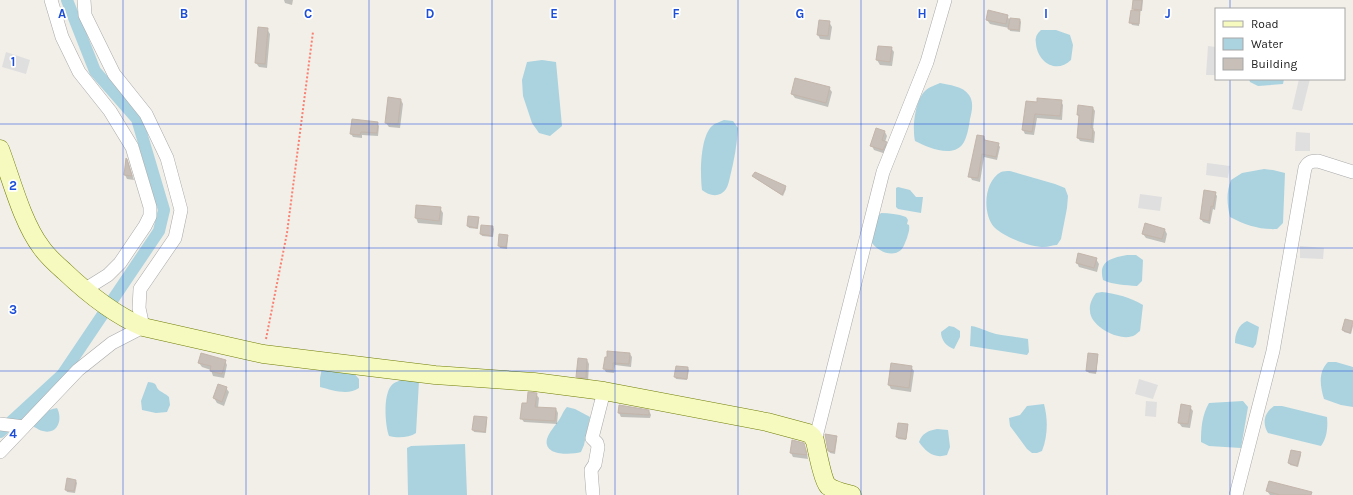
<svg xmlns="http://www.w3.org/2000/svg" width="1353" height="495" font-family="Karla,sans-serif">
<style>
.residential{fill:#e0dfdf}
.water{fill:#aad3df}
.shadow{fill:#0003}
.lines{fill:none;stroke-linecap:round;stroke-linejoin:round}
.canal{stroke:#aad3df;stroke-width:12}
.building{fill:#c7bfb8;stroke:#c4b6ab}
.street-casing{stroke:#a9a9a9;stroke-width:14}
.secondary-casing{stroke:#707d05;stroke-width:19}
.path{stroke:#fa8072;stroke-width:2;stroke-dasharray:2 2;stroke-linecap:butt}
.street{stroke:#fff;stroke-width:13}
.secondary{stroke:#f7fabf;stroke-width:18}
.grid{fill:none;stroke:#1d4ed8;stroke-width:1;stroke-opacity:0.55}
.grid-label{font-size:13px;text-anchor:middle;font-weight:bold;fill:#1d4ed8;stroke:#fff;stroke-width:3.5;stroke-linejoin:round;paint-order:stroke}
</style>
<rect width="100%" height="100%" fill="#f2efe9"/>
<path class="residential" d="M1208,46L1216,47V75H1206Z
M6,52L30,60L26,74L2,67Z
M1299,79H1310L1302,111L1292,109Z
M1296,132L1310,133V151H1295Z
M1207,163L1230,166L1228,178L1206,175Z
M1140,194L1162,197L1160,211L1138,208Z
M1300,246L1324,248L1323,259L1300,258Z
M1139,379L1158,385L1153,399L1135,394Z
M1146,401L1157,402L1156,417L1145,416Z"/>
<path class="water" d="M1041,30H1056L1070,35L1073,45L1071,60C1057,74 1038,63 1036,44C1036,42 1035,39 1036,38C1036,35 1039,32 1041,30Z
M542,60L556,62L562,126L550,136L539,133L532,123L523,96L522,80L527,62Z
M1249,79H1284L1283,84L1258,86L1250,82Z
M940,83C949,85 963,86 969,95C974,102 972,111 970,119C969,126 967,139 962,145C951,158 927,147 915,141C912,128 915,99 926,90C929,87 936,85 940,83Z
M724,120L733,121L738,128C737,145 734,161 730,177C729,181 728,186 726,189C720,198 709,196 702,190C700,174 700,137 712,126C715,123 720,122 724,120Z
M1264,169L1273,170L1285,173L1283,223L1277,229C1260,230 1245,225 1230,217C1227,203 1226,193 1231,180L1242,173Z
M1010,171L1055,184L1065,188L1068,196L1067,208L1061,239L1057,245C1053,245 1048,247 1044,247C1030,247 1004,237 994,227C982,213 984,181 1001,172C1003,171 1007,171 1010,171Z
M898,187L910,190L916,197H923L921,213L898,209L896,207V188Z
M881,213C889,213 898,214 906,217L908,220L907,224L909,225C910,230 908,234 907,238C905,242 904,247 901,250C892,258 878,251 872,243L878,216Z
M1127,255H1136L1143,260L1142,281L1137,286C1125,285 1114,285 1103,280C1098,261 1111,258 1127,255Z
M1102,292C1117,294 1130,297 1143,305L1140,331C1138,332 1137,334 1135,335C1122,343 1090,327 1090,311C1089,305 1092,298 1096,293Z
M1247,321L1259,327L1256,344L1253,348L1235,343C1235,334 1238,325 1247,321Z
M949,326L954,327L960,331V337L954,349C946,346 941,340 941,332Z
M971,326C980,327 987,332 996,334C1006,336 1017,337 1028,339L1029,352L1027,355L970,346Z
M1328,362H1336L1353,367V407L1341,405L1324,399C1320,386 1318,372 1328,362Z
M322,368L352,371L359,379V388C348,396 332,390 320,387V378Z
M405,379L419,381L416,433C409,438 397,438 389,436C385,425 383,396 391,386C394,382 401,380 405,379Z
M148,382C159,383 154,386 160,391C163,393 166,394 169,397L170,405L167,412L156,413L142,410L141,401Z
M1243,401L1248,407L1241,448L1209,446L1201,442C1201,428 1202,415 1209,403Z
M1044,404C1048,419 1048,436 1042,451L1037,453H1032L1027,449L1010,426L1009,418L1020,415L1027,406Z
M1274,406H1282L1327,417C1328,427 1327,438 1321,446L1268,433C1262,423 1264,413 1274,406Z
M567,407L575,409L590,417L584,445L581,452C571,455 543,456 547,439C549,432 555,426 559,420C562,416 563,411 567,407Z
M57,408C63,419 58,435 43,431C40,431 37,428 34,427C34,414 47,410 57,408Z
M937,429L948,430L950,447L947,455C934,459 926,452 919,442C922,433 928,431 937,429Z
M465,444L467,495H408L407,448L411,446Z"/>
<path class="shadow" d="M284,0H293L292,5L285,3Z
M1134,0H1143L1142,11H1138L1140,14L1139,26L1132,25L1131,23L1135,12L1133,8Z
M1007,16L1009,19L1020,20L1021,22L1020,32L1010,31L1009,28L990,24L987,20Z
M829,22L832,27L830,40L820,39L818,35Z
M267,29L270,34L267,68L259,67L256,63Z
M891,48L894,52L892,66L880,65L877,60Z
M829,88L832,92L828,107L795,98L792,94Z
M401,100L403,104L400,128L389,127L386,123Z
M1061,101L1063,105L1062,120L1037,118L1034,135L1025,134L1023,130L1027,102L1038,103Z
M1093,108L1095,111L1093,129L1095,132L1094,143L1080,141L1078,138L1080,118L1078,115Z
M377,123L379,126L378,136L362,135V138L353,137L351,134Z
M885,132L887,136L885,142L888,147L886,154L874,150L872,146Z
M984,137L986,141L998,144L1000,147L997,160L984,157L980,182L972,180L970,176Z
M127,160L129,164L134,180L127,179L125,175Z
M755,178L785,187L786,189L783,196Z
M1215,193L1217,196L1215,210L1213,209L1210,224L1203,222L1201,219Z
M417,206L440,208L443,213L442,225L418,223L416,218Z
M478,218L479,219L478,229L469,228L468,226Z
M482,226L493,227L494,229L493,237L482,236L481,234Z
M1165,230L1167,234L1165,243L1146,238L1143,234Z
M500,235L507,236L508,238L507,249L500,248L499,246Z
M1096,259L1099,264L1097,272L1079,267L1077,263Z
M1352,322L1353,326L1351,334L1344,332L1343,330Z
M630,354L632,357L631,367L615,365L614,373L606,372L604,369L606,358Z
M1097,355L1098,357L1096,374L1089,373L1087,371Z
M587,360L589,364L588,382L580,381L577,377Z
M225,361L227,365L224,378L213,376L211,370L202,367L199,363Z
M911,367L914,371L911,392L891,389L889,385Z
M688,368L689,370L687,380L676,379L675,377Z
M226,388L229,392L224,406L217,403L214,398Z
M536,394L539,398L538,408L556,409L558,413L557,424L524,422L521,418L528,404Z
M620,406L649,411L651,415L650,418L621,417L619,413Z
M1190,407L1193,411L1190,428L1182,427L1179,423Z
M486,418L487,420L486,433L474,432L473,430Z
M899,424L907,425L908,427L906,440L898,439L897,437Z
M836,437L837,439L835,454L830,453L829,451Z
M803,444L806,449L808,459L793,457L791,453Z
M1300,453L1301,455L1298,467L1290,465L1289,463Z
M76,481L77,483L75,493L67,492L66,490Z
M1267,491L1299,495H1270Z"/>
<g class="lines">
<path class="canal" d="M0,432L62,375L159,231L164,210L137,119L95,71L67,0"/>
</g>
<path class="building" d="M1133,0H1142L1141,10L1132,9Z
M988,10L1008,15L1006,24L986,20Z
M1131,10L1140,11L1139,24L1129,23Z
M1010,18L1020,19L1019,30L1008,29Z
M819,20L830,21L828,36L817,35Z
M258,27L268,28L265,64L255,63Z
M878,46L892,47L890,62L876,60Z
M795,78L830,87L826,103L791,94Z
M388,97L401,99L398,124L385,123Z
M1037,98L1062,100L1060,116L1035,114L1032,132L1022,130L1026,101L1037,102Z
M1078,105L1093,107L1091,128H1093L1092,140L1077,138L1079,115H1077Z
M352,119L378,122L377,133L361,132L360,135L350,134Z
M876,128L885,131L882,140L887,142L883,150L870,146Z
M977,135L984,136V140L999,143L996,157L982,154L978,178L968,177Z
M126,158L127,159L132,176L124,175Z
M755,172L786,186L782,195L752,176Z
M1204,190L1216,192L1213,207L1211,206L1209,221L1200,219Z
M416,205L441,207L439,221L415,218Z
M468,216L479,217L477,228L467,226Z
M1145,223L1165,229L1162,239L1142,234Z
M481,225L493,226L492,236L480,234Z
M499,234L508,235L506,247L498,246Z
M1078,253L1097,258L1094,268L1076,263Z
M1345,319L1353,321L1350,333L1342,330Z
M607,351L630,353L629,364L613,363V370L603,369L605,357H607Z
M201,353L226,360L222,374L210,371L211,366L198,363Z
M1088,353L1098,354L1096,372L1086,371Z
M578,358L587,359L586,378L576,377Z
M891,363L912,366L909,388L888,385Z
M676,366L688,367L687,379L674,377Z
M218,384L227,387L222,402L213,398Z
M528,392L537,393L535,407L556,408L555,421L520,419L522,403H527Z
M1181,404L1191,406L1188,424L1178,423Z
M619,405L649,410V415L618,413Z
M474,416L487,417L485,432L472,430Z
M898,423L908,424L906,439L896,437Z
M825,434L837,436L834,452L828,451Z
M792,440L804,443L807,455L790,453Z
M1291,450L1301,452L1297,466L1288,463Z
M67,478L76,480L74,491L65,490Z
M1269,481L1312,492L1311,495H1280L1266,491Z"/>
<g class="lines">
<g class="street-casing">
<path id="street" d="M51,0L62,37L79,72L110,111L132,147L150,207V216L145,226L120,263L108,275L84,290
M0,424L24,427
M815,441L883,172L927,62L945,0
M0,452L78,370L112,343L143,327L139,308L140,289L175,238L181,210L167,158L146,114L114,74L85,15L84,0
M593,495L591,470L595,464L598,447L597,443L592,438L604,391
M1236,495L1273,351L1305,168C1308,162 1311,161 1318,161L1353,172"/>
</g>
<g class="secondary-casing">
<path id="secondary" d="M0,149C11,178 22,222 41,247C47,256 56,264 64,271C87,293 113,314 143,327L263,354L435,375L534,382L604,391L767,422L808,433L812,436L815,441C817,450 823,481 828,486C834,491 845,493 852,495"/>
</g>
<path class="path" d="M266,339L287,233L313,32"/>
<use href="#street" class="street"/>
<use href="#secondary" class="secondary"/>
</g>
<path class="grid" d="M123,0V495M246,0V495M369,0V495M492,0V495M615,0V495M738,0V495M861,0V495M984,0V495M1107,0V495M1230,0V9M1230,79V495M0,124H1353M0,248H1353M0,371H1353"/>
<g class="grid-label">
<text x="62" y="18">A</text>
<text x="184" y="18">B</text>
<text x="308" y="18">C</text>
<text x="430" y="18">D</text>
<text x="554" y="18">E</text>
<text x="676" y="18">F</text>
<text x="800" y="18">G</text>
<text x="922" y="18">H</text>
<text x="1046" y="18">I</text>
<text x="1168" y="18">J</text>
<text x="13" y="66">1</text>
<text x="13" y="190">2</text>
<text x="13" y="314">3</text>
<text x="13" y="438">4</text>
</g>
<rect x="1215" y="8" width="130" height="72" fill="#ffffff" stroke="#a7a7a7"/>
<rect x="1223" y="21" width="20" height="6" fill="#f7fabf" stroke="#a7a7a7"/>
<text x="1251" y="28" font-size="12" fill="#222222">Road</text>
<rect x="1223" y="38" width="20" height="12" fill="#aad3df" stroke="#a7a7a7"/>
<text x="1251" y="48" font-size="12" fill="#222222">Water</text>
<rect x="1223" y="58" width="20" height="12" fill="#c7bfb8" stroke="#a7a7a7"/>
<text x="1251" y="68" font-size="12" fill="#222222">Building</text>
</svg>
